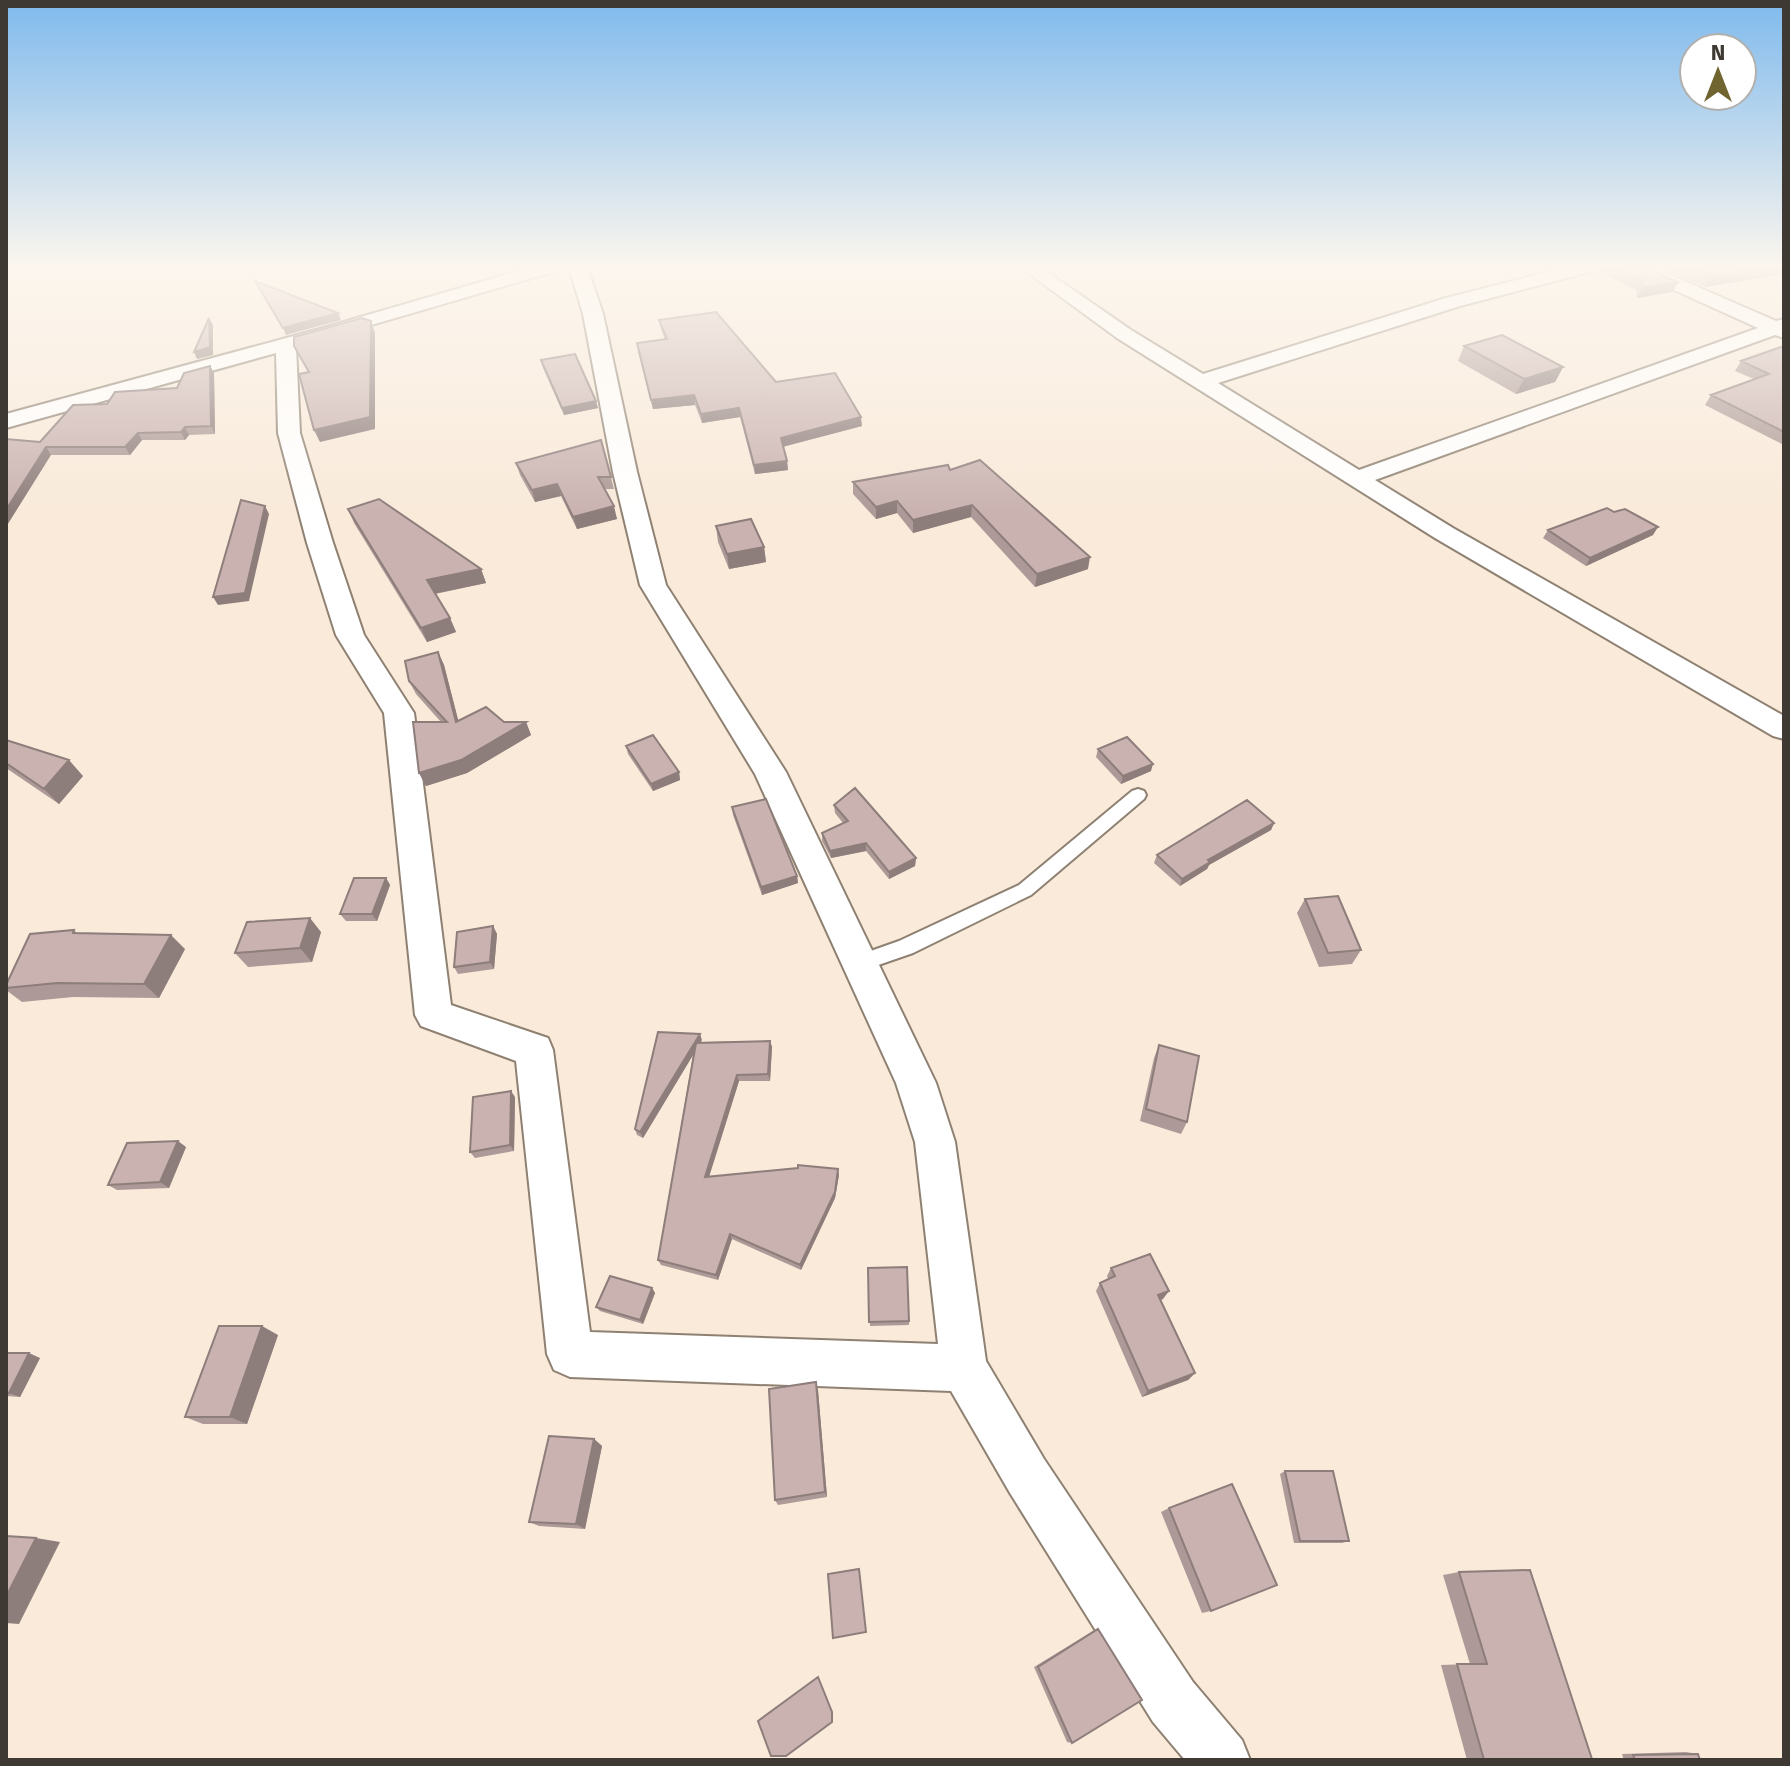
<svg xmlns="http://www.w3.org/2000/svg" width="1790" height="1766" font-family="'Fira Sans',sans-serif">
<style>
.lines{fill:none;stroke-linecap:round;stroke-linejoin:round}
.lane-casing{stroke:#8e8172;stroke-width:4}
.street-casing{stroke:#8e8172;stroke-width:4}
.lane{fill:#fff;fill-rule:evenodd}
.street{fill:#fff;fill-rule:evenodd}
.wall{fill:#ad9997}
.shaded-wall{fill:#8d7d7b}
.building{fill:#c9b2b0;stroke:#8d7d7b;stroke-width:2}
</style>
<rect width="100%" height="100%" fill="#f9eada"/>
<g class="lines">
<g class="lane-casing">
<path id="lane" d="M1138,789L1144,791L1146,795L1144,799L1031,895L913,953L858,972L851,970L848,964L851,958L899,941L1019,885L1132,791Z"/>
</g>
<g class="street-casing">
<path id="street" d="M532,267H559L556,271L296,347L300,433L333,543L364,635L414,713L451,1005L548,1038L553,1050L590,1332L938,1344L915,1142L896,1083L755,774L640,585L613,472L583,314L569,267H587L603,314L637,472L666,585L786,772L936,1083L955,1142L986,1361L1044,1459L1193,1682L1242,1740L1250,1760H1185L1153,1722L1010,1493L951,1391L570,1377L554,1370L547,1354L516,1061L421,1026L415,1015L384,713L336,635L307,543L278,433L276,353L6,428V414L323,328Z
M1020,267H1040L1131,330L1203,374L1446,298L1567,267H1596L1593,271L1460,306L1218,383L1359,470L1758,328L1632,271L1629,267H1652L1776,321L1784,319V338L1775,335L1375,480L1453,528L1784,716V739L1773,736L1435,538L1117,338Z"/>
</g>
<use href="#lane" class="lane"/>
<use href="#street" class="street"/>
</g>
<path class="wall" d="M1598,267H1644L1678,282L1672,292L1637,298L1636,290L1597,270Z
M1659,267H1784V274L1705,287Z
M659,320L776,382L862,426L783,447L787,461L788,470L755,474L740,417L702,423L695,405L653,409L638,352L665,340L661,329Z
M1464,346L1563,367L1555,382L1516,394L1458,361Z
M1784,346V445L1705,405L1711,395L1754,379L1735,371L1741,361Z
M541,360L598,408L564,415L543,368Z
M210,366L214,373L215,434L189,435L185,440H142L130,455H51L40,442L107,404L177,388Z
M601,440L614,489H605L617,519L577,529L561,496L535,502L520,475L516,463Z
M950,470L1088,569L1035,587L971,517L913,533L897,513L876,519L853,494V482Z
M348,509L481,569L486,583L435,594L450,618L456,632L427,642L354,523Z
M1614,512L1653,535L1586,566L1543,538L1548,530Z
M716,526L764,547L766,562L729,569L718,542Z
M438,652L444,665L458,720L526,722L531,735L467,773L426,786L419,773L441,722L416,694L409,681Z
M6,740L83,776L59,804L6,768Z
M626,746L679,772L680,780L653,791L628,754Z
M1098,749L1151,771L1121,784L1096,757Z
M834,805L916,858L915,866L889,879L866,851L831,858L822,841V833L843,823L835,813Z
M732,807L797,876L798,883L762,895L733,815Z
M1274,823L1271,830L1209,865L1207,869L1180,886L1154,863L1157,855Z
M386,878L390,885L377,921H346L340,914Z
M1305,899L1361,950L1352,964L1319,967L1297,913Z
M493,926L497,934L494,969L458,974L454,967Z
M74,930L78,934L185,949L159,998L73,997L22,1002L6,990V985Z
M321,932L312,962L248,967L235,953Z
M702,1040L701,1042L770,1041L772,1047L770,1081H739L709,1177L839,1175L835,1198L801,1270L732,1239L718,1280L661,1265L658,1260L693,1055L643,1138L637,1135L635,1129Z
M1159,1045L1187,1122L1181,1134L1140,1121L1154,1058Z
M515,1097L514,1151L475,1158L470,1152Z
M186,1147L169,1188L117,1190L108,1185Z
M868,1268L909,1321V1325L870,1326Z
M1111,1268L1163,1299L1160,1300L1195,1373L1188,1380L1142,1397L1096,1291L1100,1283L1108,1279L1107,1276Z
M652,1288L655,1293L643,1324L600,1311L596,1307Z
M278,1335L247,1424H203L185,1417Z
M6,1353L40,1358L20,1397L6,1396Z
M818,1390L827,1497L778,1505L775,1500Z
M594,1439L602,1446L585,1529L539,1526L529,1522Z
M1285,1471L1349,1541L1342,1543H1294L1280,1474Z
M1169,1508L1211,1611L1202,1613L1161,1512Z
M1459,1572L1589,1760H1467L1441,1665L1470,1664L1443,1575Z
M1098,1629L1072,1743L1067,1742L1034,1667L1093,1631Z
M1686,1752L1698,1754L1700,1760H1624L1622,1754Z"/>
<path class="shaded-wall" d="M1771,267H1784V274L1705,287L1711,276Z
M1678,282L1672,292L1637,298L1643,287Z
M338,313L341,320L286,335L283,328Z
M209,318L213,325V355L197,359L194,352Z
M371,321L375,333V429L320,442L314,430Z
M210,366L214,373L215,434L211,426Z
M1563,367L1555,382L1516,394L1524,379Z
M694,395L695,405L653,409L651,400Z
M596,401L598,408L564,415L562,408Z
M739,408L740,417L702,423L701,414Z
M861,417L862,426L781,447V438Z
M185,427L189,435L185,440L181,432Z
M138,433L142,440L130,455L125,447Z
M46,447L51,455L6,527V510Z
M787,461L788,470L755,474L754,465Z
M557,484L561,496L535,502L532,490Z
M897,501V513L876,519V507Z
M972,505L971,517L913,533V520Z
M265,506L269,514L249,601L218,605L213,597Z
M614,506L617,519L577,529L573,517Z
M1658,527L1653,535L1586,566L1590,558Z
M764,547L766,562L729,569L727,554Z
M1090,557L1088,569L1035,587L1037,574Z
M481,569L486,583L433,594L427,580Z
M450,618L456,632L427,642L421,628Z
M438,652L444,665L462,735L456,722Z
M526,722L531,735L467,773L426,786L419,773Z
M69,760L83,776L59,804L44,789Z
M1153,764L1151,771L1121,784L1123,776Z
M679,772L680,780L653,791L651,784Z
M1274,823L1271,830L1209,865L1207,869L1180,886L1182,879L1208,860Z
M866,843V851L831,858L830,851Z
M916,858L915,866L889,879V872Z
M797,876L798,883L762,895L761,887Z
M386,878L390,885L377,921L372,914Z
M310,918L321,932L312,962L300,948Z
M493,926L497,934L494,969L490,962Z
M171,935L185,949L159,998L144,984Z
M700,1034L702,1040L643,1138L640,1132Z
M770,1041L772,1047L770,1081L768,1074Z
M737,1075L739,1081L707,1183L705,1177Z
M511,1091L515,1097L514,1151L510,1145Z
M178,1141L186,1147L169,1188L160,1182Z
M838,1169L839,1175L835,1198L801,1270L800,1265Z
M730,1234L732,1239L718,1280L716,1275Z
M652,1288L655,1293L643,1324L640,1320Z
M1169,1291L1163,1299L1153,1303L1158,1295Z
M262,1326L278,1335L247,1424L230,1417Z
M29,1353L40,1358L20,1397L9,1393Z
M1195,1373L1188,1380L1142,1397L1148,1391Z
M816,1382L818,1390L827,1497L825,1492Z
M594,1439L602,1446L585,1529L576,1524Z
M36,1538L60,1542L19,1624L6,1623V1597Z"/>
<path class="building" d="M1616,267H1644L1678,282L1643,287L1641,279Z
M1689,267H1771L1711,276Z
M255,281L338,313L283,328Z
M716,312L776,382L835,373L861,417L781,438L787,461L754,465L739,408L701,414L694,395L651,400L637,343L667,339L659,320Z
M209,318L210,347L194,352Z
M362,318L371,321L370,417L314,430L299,374L309,372L294,346V337Z
M1502,335L1563,367L1524,379L1464,346Z
M1784,346V432L1711,395L1769,374L1741,361Z
M575,354L596,401L562,408L541,360Z
M210,366L211,426L185,427L181,432L138,433L125,447H46L6,510V439L40,442L73,405L107,404L115,392L177,388L184,373Z
M601,440L611,477H598L614,506L573,517L557,484L532,490L516,463Z
M980,460L1090,557L1037,574L972,505L913,520L897,501L876,507L853,482L948,465L950,470Z
M379,499L481,569L427,580L450,618L421,628L348,509Z
M241,500L265,506L245,593L213,597Z
M1607,508L1614,512L1625,509L1658,527L1590,558L1548,530Z
M751,519L764,547L727,554L716,526Z
M438,652L456,722L486,707L504,722H526L461,760L419,773L413,722H447L409,681L405,661Z
M653,735L679,772L651,784L626,746Z
M1127,737L1153,764L1123,776L1098,749Z
M6,740L69,760L44,789L6,763Z
M855,788L916,858L889,872L866,843L830,851L822,833L848,821L834,805Z
M766,799L797,876L761,887L732,807Z
M1247,800L1274,823L1208,860L1210,862L1182,879L1157,855Z
M354,878H386L372,914H340Z
M1338,896L1361,950L1328,953L1305,899Z
M310,918L300,948L235,953L247,922Z
M493,926L490,962L454,967L457,932Z
M74,930L73,933L171,935L144,984L57,983L6,988V985L30,934Z
M658,1032L700,1034L640,1132L635,1129Z
M770,1041L768,1074L737,1075L705,1177L798,1168V1165L838,1169L835,1192L800,1265L730,1234L716,1275L658,1260L696,1043Z
M1159,1045L1199,1056L1187,1122L1146,1109Z
M511,1091L510,1145L470,1152L473,1097Z
M178,1141L160,1182L108,1185L127,1143Z
M1150,1254L1169,1291L1158,1295L1195,1373L1148,1391L1100,1283L1115,1276L1111,1268Z
M907,1267L909,1321L869,1322L868,1268Z
M610,1276L652,1288L640,1320L596,1307Z
M219,1326H262L230,1417H185Z
M6,1353H29L9,1393H6Z
M816,1382L825,1492L775,1500L769,1389Z
M549,1436L594,1439L576,1524L529,1522Z
M1285,1471H1333L1349,1541H1300Z
M1232,1484L1277,1585L1211,1611L1169,1508Z
M6,1536L36,1538L6,1597Z
M859,1569L866,1632L833,1638L828,1574Z
M1530,1570L1592,1759L1589,1760H1484L1457,1664H1487L1459,1572Z
M1098,1629L1142,1700L1072,1743L1038,1667Z
M818,1677L832,1712V1722L786,1756H771L758,1721Z
M1698,1754L1700,1760H1635L1633,1755Z"/>
<linearGradient id="sky" x2="0" y2="1"><stop stop-color="#7fbaed"/><stop offset="0.52" stop-color="#fcf6ee"/><stop offset="1" stop-color="#fcf6ee" stop-opacity="0"/></linearGradient>
<rect width="1790" height="514" fill="url(#sky)"/>
<rect width="1790" height="1766" fill="none" stroke="#3f3933" stroke-width="16"/>
<g transform="translate(1718 72)"><circle r="38" fill="#ffffff" stroke="#b2b0ad" stroke-width="2"/>
<path d="M0-6L14 30L0 20L-14 30Z" fill="#706431"/>
<text y="-12" font-size="22" font-weight="bold" text-anchor="middle" fill="#3f3933">N</text>
</g>
</svg>
